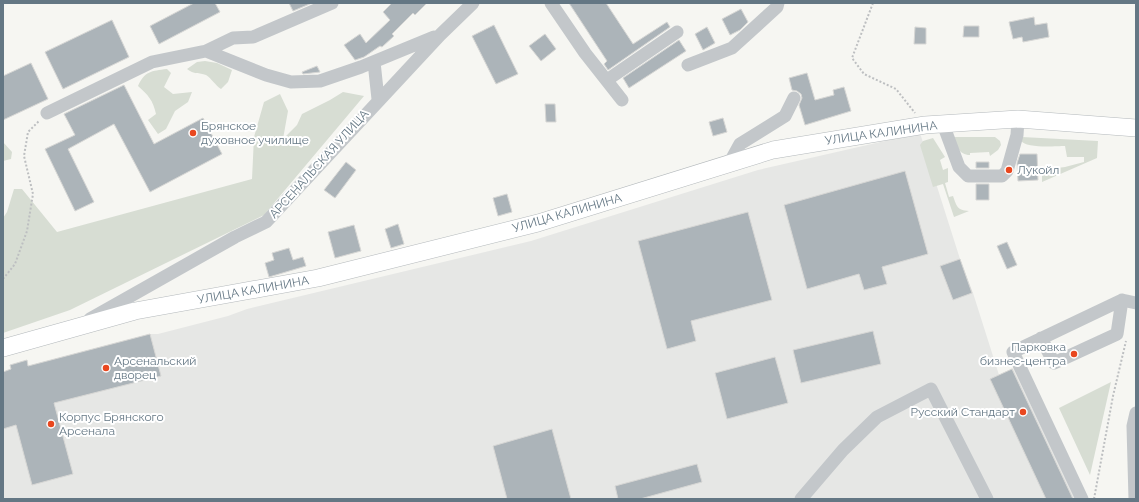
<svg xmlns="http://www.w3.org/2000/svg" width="1139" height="502" font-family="Raleway,sans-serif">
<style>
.built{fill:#e6e7e5}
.green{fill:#d7ddd3}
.building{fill:#acb4b9;stroke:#d7d7d5}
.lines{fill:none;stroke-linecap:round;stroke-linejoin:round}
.major-casing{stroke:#b4b9bc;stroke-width:18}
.path{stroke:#bdbfc1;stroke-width:2;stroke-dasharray:2 2;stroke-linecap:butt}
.minor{stroke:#c3c7ca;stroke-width:13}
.major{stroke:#fff;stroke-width:17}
.poi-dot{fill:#e9471f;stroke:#fff;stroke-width:1.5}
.labels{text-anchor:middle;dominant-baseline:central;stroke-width:4;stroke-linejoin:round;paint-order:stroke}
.poi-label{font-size:12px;fill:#647784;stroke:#fff;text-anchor:start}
.street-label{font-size:12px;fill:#647784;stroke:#fff}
</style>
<rect width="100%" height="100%" fill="#f6f6f2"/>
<path class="built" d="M920,133L960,259L973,293L999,375L1013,368L1076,499H3V372L11,369L10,365L27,360L28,366L150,334H158L228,316L247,309L531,241L758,170Z"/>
<path class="green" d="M205,61L217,63L232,70L228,82L221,89C215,85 212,79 206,75C199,72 194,75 187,69L197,62Z
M167,69L171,73L164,87L173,94L192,92L188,102L175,111L166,129L158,134L148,120L156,114C153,100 148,95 138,86C145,71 151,71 167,69Z
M343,92L364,96L264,215L70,310L3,333V218L7,212L14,189H22L57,232L252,179L254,137L264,102L280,94L288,111L283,139L297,125L302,114L330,100Z
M953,137H995L1000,141L1001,145L998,150L990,156L989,152L970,153V155C959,155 956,145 953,137Z
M1022,137L1098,141L1097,158L1042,182V170L1065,167L1084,162V157H1067L1065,146C1055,146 1026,149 1020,140Z
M933,138L945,157L940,160L943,170L948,168V182L945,183L949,197L953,196C957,207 957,210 969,211L954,217L943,184L933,187L920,145L923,141Z
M3,142L12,152L11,159L3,161Z
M1111,382L1090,475L1059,408Z"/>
<path class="building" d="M194,3H215L220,12L159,44L150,26Z
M289,3H312L293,11Z
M392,3H427L415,15L413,13L392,34L394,36L382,47L380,46L364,57L355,60L344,45L360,34L366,43L390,20L383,12Z
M569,3H606L633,44L667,22L670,27L608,70L604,64L607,61Z
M741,9L748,22L740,30L730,35L722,19Z
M1034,17L1035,25L1047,23L1049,37L1023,42L1022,37L1013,39L1009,22Z
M112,20L129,57L63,89L45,52Z
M494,25L518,74L496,84L472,36Z
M964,26H979V37H963Z
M707,27L715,43L703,50L695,34Z
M915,27L926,28V44H914Z
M545,34L556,49L541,61L529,46Z
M679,40L686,51L629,88L623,78Z
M31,63L48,99L3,120V76Z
M317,66L320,72L303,74L302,72Z
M807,73L815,100L834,95L833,90L844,87L851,111L805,125L799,105L802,98L801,94L797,91L792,90L789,78Z
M124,85L154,144L203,118L222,154L150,192L114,124L68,149L94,202L75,211L45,149L75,135L64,114Z
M545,104H555L556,122H546Z
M723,118L727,132L713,136L709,122Z
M1020,154H1037L1038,180L1018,181L1017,163Z
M346,162L356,170L335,198L324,190Z
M976,162H989V168H976Z
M905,171L928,254L882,267L887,284L864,290L859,274L807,289L784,205Z
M976,184H989V200H976Z
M507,194L512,212L498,216L493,198Z
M748,212L772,300L691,321L696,341L667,349L638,241Z
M398,224L404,244L391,248L385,229Z
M354,225L361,251L335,258L328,232Z
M1007,242L1017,265L1007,269L997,246Z
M289,248L293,260L303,257L306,266L269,277L265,263L274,260L272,253Z
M960,259L972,293L953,300L940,266Z
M873,331L881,364L801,383L793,350Z
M150,334L161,376L54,403L73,474L32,485L16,425L3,429V372L11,369L10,365L27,360L28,366Z
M775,357L788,403L727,419L715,373Z
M1012,369L1073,499H1046L990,379Z
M552,429L571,499H507L493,446Z
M697,464L702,482L640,499H618L615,486Z"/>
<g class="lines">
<g class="major-casing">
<path id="major" d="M3,348L135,311L318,278L538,223L773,150L925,125L1018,119L1136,128"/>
</g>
<path class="path" d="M873,3L852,58L864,74L896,89L915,113
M3,279L15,264L27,231L33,194L24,156L28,132L39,121
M1094,499L1113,396L1126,341"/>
<path class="minor" d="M551,3L585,53L622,100
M206,51L266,75L291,82L320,81L361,67L434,37
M374,62L378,99
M688,65L732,48L777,7L778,3
M607,80L677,32
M47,113L152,62L206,51L233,38L253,37L332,3
M943,124L959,167L968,176H1002L1007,171L1017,135L1018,119
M729,164L740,144L785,116L794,98
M90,319L235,237L266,222L440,35L473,3
M1041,338L1054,363L1117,334L1122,300
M801,499L843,450L877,417L931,389L987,499
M1082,499L1013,352L1122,300L1136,303
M1135,499L1133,426L1136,413"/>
<use href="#major" class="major"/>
</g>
<g class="poi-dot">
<circle cx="193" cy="133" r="4"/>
<circle cx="1009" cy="170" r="4"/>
<circle cx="1074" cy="354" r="4"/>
<circle cx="106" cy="368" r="4"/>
<circle cx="1023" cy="412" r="4"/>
<circle cx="51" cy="424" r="4"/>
</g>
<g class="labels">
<g class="poi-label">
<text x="201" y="126">Брянское<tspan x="201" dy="14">духовное училище</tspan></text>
<text x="1017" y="170">Лукойл</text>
<text x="1066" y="347" text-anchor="end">Парковка<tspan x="1066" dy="14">бизнес-центра</tspan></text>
<text x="114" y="361">Арсенальский<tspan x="114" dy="14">дворец</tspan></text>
<text x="1015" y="412" text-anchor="end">Русский Стандарт</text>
<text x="59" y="417">Корпус Брянского<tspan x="59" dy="14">Арсенала</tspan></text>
</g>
<g class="street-label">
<text transform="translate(881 133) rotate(-8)">УЛИЦА КАЛИНИНА</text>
<text transform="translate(319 164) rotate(-48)">АРСЕНАЛЬСКАЯ УЛИЦА</text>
<text transform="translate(567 213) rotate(-16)">УЛИЦА КАЛИНИНА</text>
<text transform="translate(253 290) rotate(-10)">УЛИЦА КАЛИНИНА</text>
</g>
</g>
<rect width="1139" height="502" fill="none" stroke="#647784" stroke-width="8"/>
</svg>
